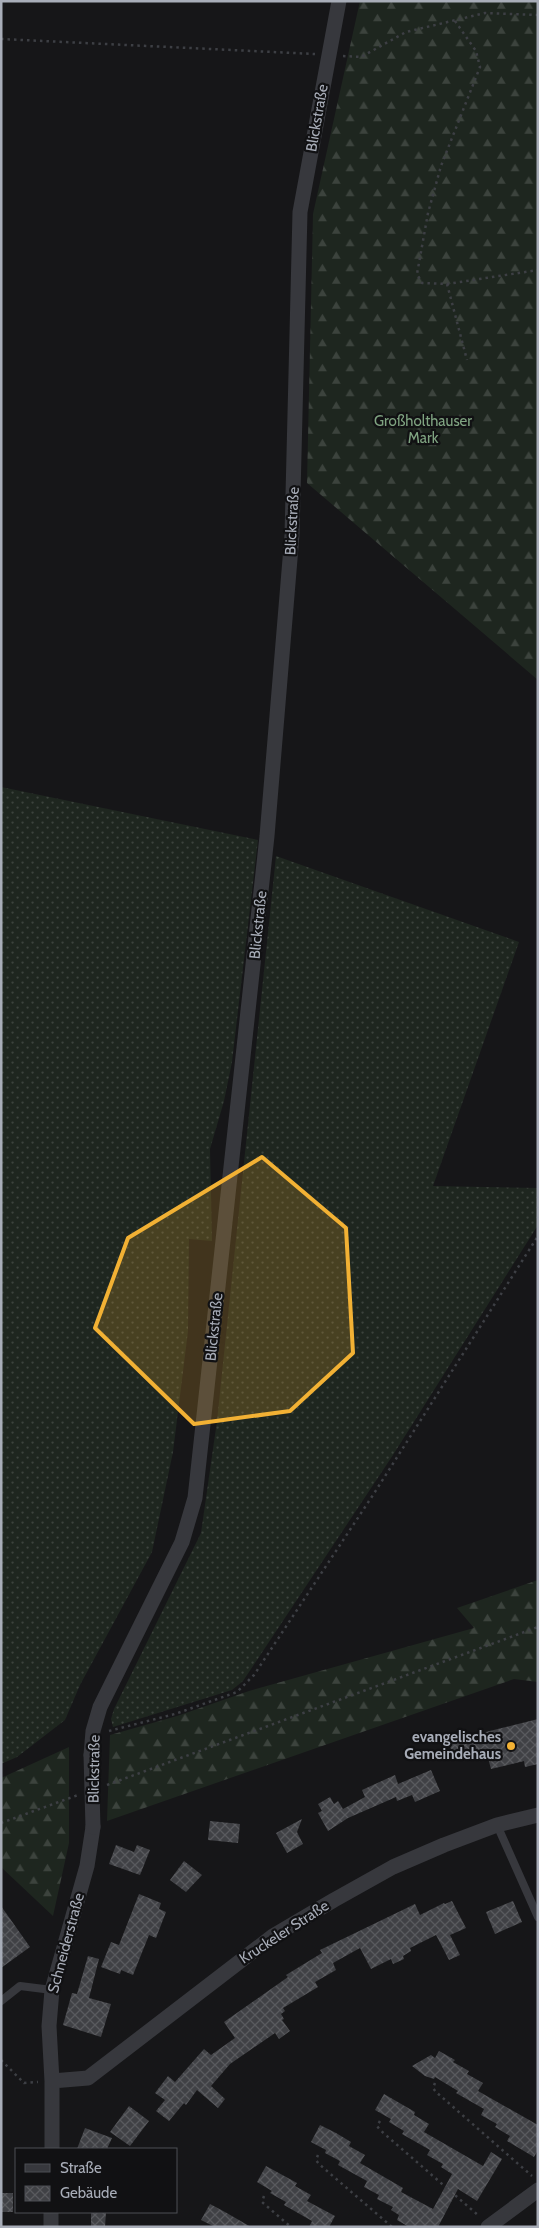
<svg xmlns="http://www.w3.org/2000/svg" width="539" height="2228" font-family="Cabin,sans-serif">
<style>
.grass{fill:url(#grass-dots)}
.forest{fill:url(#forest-firs)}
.building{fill:url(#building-cross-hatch)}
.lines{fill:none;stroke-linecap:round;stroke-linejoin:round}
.path{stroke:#3d3f44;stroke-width:2.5;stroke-dasharray:2.5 4;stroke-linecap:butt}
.service{stroke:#37383d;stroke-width:8}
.minor{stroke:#37383d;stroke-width:15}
.minor-bridge{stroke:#37383d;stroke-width:15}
.marked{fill:#f2b134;fill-opacity:0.2;stroke:#f2b134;stroke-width:4;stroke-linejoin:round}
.poi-dot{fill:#f2b134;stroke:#111113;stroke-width:2}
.labels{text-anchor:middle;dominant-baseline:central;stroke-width:4.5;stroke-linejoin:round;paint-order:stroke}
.street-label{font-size:15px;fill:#a8adb8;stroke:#111113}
.park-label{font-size:15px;fill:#7fa381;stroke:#111113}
.poi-label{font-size:15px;font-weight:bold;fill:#a8adb8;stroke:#111113;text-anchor:end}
</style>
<defs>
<pattern id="grass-dots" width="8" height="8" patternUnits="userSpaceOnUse" patternTransform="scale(1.25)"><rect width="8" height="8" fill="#1e261f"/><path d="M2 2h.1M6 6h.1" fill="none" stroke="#3c433d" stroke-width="1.8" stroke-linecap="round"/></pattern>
<pattern id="forest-firs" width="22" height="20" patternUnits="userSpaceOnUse" patternTransform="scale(1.25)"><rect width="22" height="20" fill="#1e261f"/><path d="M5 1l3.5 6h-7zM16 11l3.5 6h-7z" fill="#3c433d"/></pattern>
<pattern id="building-cross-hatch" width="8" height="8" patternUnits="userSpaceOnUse" patternTransform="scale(1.25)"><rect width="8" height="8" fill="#404145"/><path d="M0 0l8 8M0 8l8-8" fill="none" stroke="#595a5e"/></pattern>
</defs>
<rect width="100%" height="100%" fill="#161618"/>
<path class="grass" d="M1,787L258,840L232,1062L224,1101L210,1149L212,1241L189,1239L188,1331L173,1452L152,1552L80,1685L65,1720L17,1757L1,1764Z
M276,856L519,942L433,1186L538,1188V1225L393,1455L243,1681L232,1690L113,1727L111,1719L114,1709L201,1533L217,1421Z"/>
<path class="forest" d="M360,1H538V680L307,483L313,214Z
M538,1580V1682L514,1679L107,1821L110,1735L177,1716L249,1691L474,1628L457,1608Z
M69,1747V1843L53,1916L1,1867V1778Z"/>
<path class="building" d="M538,1719V1764L525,1767L524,1761L491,1769L488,1758L475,1761L474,1755L453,1759L449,1741Z
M431,1770L440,1791L415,1802L412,1795L397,1801L396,1797L348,1818L328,1831L318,1813L322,1811L318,1804L330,1797L334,1804L338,1801L343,1809L365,1797L362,1790L395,1775L398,1784Z
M302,1819L297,1832L303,1844L287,1853L276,1833Z
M210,1821L240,1824L238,1843L208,1840Z
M116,1845L134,1852L137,1845L150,1850L140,1875L109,1864Z
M184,1861L202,1875L186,1892L170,1880Z
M139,1894L161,1903L159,1909L166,1912L156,1938L149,1935L133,1975L121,1970L120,1974L101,1967L111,1942L119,1945Z
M452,1901L466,1928L450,1935L460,1955L449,1960L436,1935L410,1948L411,1951L403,1956L404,1959L393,1964L391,1959L371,1969L360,1948L333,1963L336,1970L315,1982L318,1987L283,2008L285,2011L281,2014L284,2019L282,2020L290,2031L279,2039L275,2033L230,2064L211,2086L225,2099L218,2108L197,2090L186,2105L184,2103L169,2121L156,2111L165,2100L155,2093L168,2076L175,2082L204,2049L211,2055L235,2038L224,2022L288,1977L286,1975L322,1953L320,1950L415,1904L420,1915L444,1903L445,1904Z
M513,1901L522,1922L495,1934L486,1912Z
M1,1906L30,1947L1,1968Z
M88,1956L99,1959L89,1998L111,2004L101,2037L63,2025L72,1993L77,1994Z
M439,2051L455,2060L453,2062L469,2071L467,2074L483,2083L478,2091L538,2125V2150L534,2157L507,2141L510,2136L495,2127L497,2124L481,2115L484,2109L456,2093L458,2091L435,2077L434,2079L425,2076L412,2066L431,2055L435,2058Z
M384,2094L415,2112L414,2115L429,2124L424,2132L483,2166L491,2152L502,2159L477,2201L458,2189L438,2227H409L397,2220L399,2215L391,2210L393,2207L377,2199L379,2195L364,2187L367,2181L338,2165L340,2161L325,2153L326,2150L311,2142L320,2125L336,2133L351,2142L349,2146L365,2155L360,2163L403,2188L401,2192L433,2209L452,2174L441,2167L443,2164L427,2155L430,2150L402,2134L404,2131L389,2122L391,2119L375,2110Z
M129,2106L149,2121L130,2146L110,2132Z
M85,2128L112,2138L107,2149H77Z
M266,2166L297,2183L295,2186L311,2195L307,2201L335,2216L329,2227H309L312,2221L284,2205L286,2202L270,2193L272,2191L257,2182Z
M1,2193H13V2212H1Z
M210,2204L225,2212L251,2227H215L201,2220Z
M91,2212H106L105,2227H91Z"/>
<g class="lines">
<path class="path" d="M455,21L476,51L480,67L441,166L428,213L417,274L422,283L447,284L538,270
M1,39L315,54
M343,56L361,57L406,32L485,13L538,15
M447,284L467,360
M109,1731L175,1714L237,1692L254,1675L373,1495L538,1236
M107,1785L538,1627
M1,1823L78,1795
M1,2060L24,2083L38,2082
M435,2083L433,2088L436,2092L532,2176
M380,2121L377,2126L380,2130L479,2216
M318,2155L316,2160L319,2164L392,2227
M264,2196L262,2202L291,2227"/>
<path class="service" d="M497,1825L538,1917
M1,2001L20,1986L52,1990"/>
<path class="minor" d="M91,1755L93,1731L100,1707L182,1542L195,1498L267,836L292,535L300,212L339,1
M52,2081L88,2078L273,1936L334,1900L393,1867L444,1845L497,1825L538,1815
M52,2149V2081L49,2026L52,1990L87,1866L93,1827
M51,2227V2212
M488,2227L538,2190"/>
<path class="minor-bridge" d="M91,1755L93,1827"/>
</g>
<path class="marked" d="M262,1157L346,1228L353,1353L290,1411L194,1424L95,1328L128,1238Z"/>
<circle class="poi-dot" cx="511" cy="1746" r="5"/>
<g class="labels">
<g class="street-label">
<text transform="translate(317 118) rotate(-80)">Blickstraße</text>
<text transform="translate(292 521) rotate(-87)">Blickstraße</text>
<text transform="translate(258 925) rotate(-84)">Blickstraße</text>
<text transform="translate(214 1327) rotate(-84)">Blickstraße</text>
<text transform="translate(94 1769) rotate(-89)">Blickstraße</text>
<text transform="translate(284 1932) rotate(-33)">Kruckeler Straße</text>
<text transform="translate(66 1943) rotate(-75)">Schneiderstraße</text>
</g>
<g class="park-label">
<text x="423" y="421">Großholthauser<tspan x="423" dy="17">Mark</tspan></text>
</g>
<g class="poi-label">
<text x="501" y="1737">evangelisches<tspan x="501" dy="17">Gemeindehaus</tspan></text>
</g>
</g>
<rect width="539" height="2228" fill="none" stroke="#a8adb8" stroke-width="5"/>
<rect x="15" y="2148" width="162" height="65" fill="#111113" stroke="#4d4f55"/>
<rect x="25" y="2164" width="25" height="8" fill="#37383d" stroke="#4d4f55"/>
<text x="60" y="2173" font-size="15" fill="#a8adb8">Straße</text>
<rect x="25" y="2186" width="25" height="15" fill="url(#building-cross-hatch)" stroke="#4d4f55"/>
<text x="60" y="2198" font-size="15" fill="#a8adb8">Gebäude</text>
</svg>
